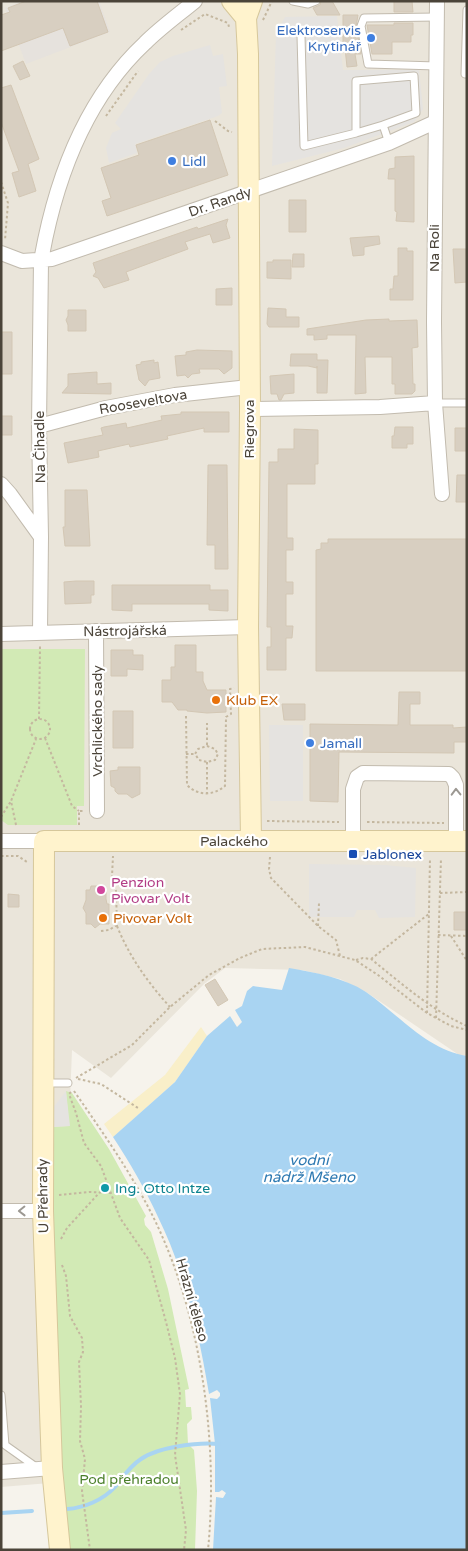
<svg xmlns="http://www.w3.org/2000/svg" width="468" height="1551" font-family="'Varela Round',sans-serif">
<style>
.residential{fill:#eae5da}
.industrial{fill:#e6e2dd}
.green{fill:#d2eab5}
.sand{fill:#f9efc9}
.parking{fill:#e5e3e0}
.water{fill:#a9d4f2}
.lines{fill:none;stroke-linecap:round;stroke-linejoin:round}
.stream{stroke:#a9d4f2;stroke-width:4}
.building{fill:#d8cfc1;stroke:#d3c7b4}
.lane-casing{stroke:#c2bbae;stroke-width:9}
.street-casing{stroke:#c2bbae;stroke-width:16}
.secondary-casing{stroke:#d6c79b;stroke-width:22}
.path{stroke:#c4b79f;stroke-width:2;stroke-dasharray:2.5 2.5;stroke-linecap:butt}
.lane{stroke:#fff;stroke-width:7}
.street{stroke:#fff;stroke-width:14}
.secondary{stroke:#fff3cd;stroke-width:20}
.oneway{stroke:#9c9892}
.shop-dot{fill:#3f7fe0;stroke:#fff;stroke-width:2}
.food-dot{fill:#e8710a;stroke:#fff;stroke-width:2}
.transit-dot{fill:#1a4fb4;stroke:#fff;stroke-width:2}
.hotel-dot{fill:#d1479c;stroke:#fff;stroke-width:2}
.culture-dot{fill:#0f9aa8;stroke:#fff;stroke-width:2}
.labels{text-anchor:middle;dominant-baseline:central;stroke-width:4.5;stroke-linejoin:round;paint-order:stroke}
.shop-label{font-size:14px;fill:#366cbe;stroke:#fff;text-anchor:start}
.street-label{font-size:14px;fill:#4b4439;stroke:#fff}
.food-label{font-size:14px;fill:#c56008;stroke:#fff;text-anchor:start}
.transit-label{font-size:14px;fill:#164399;stroke:#fff;text-anchor:start}
.hotel-label{font-size:14px;fill:#b23c85;stroke:#fff;text-anchor:start}
.culture-label{font-size:14px;fill:#0d838f;stroke:#fff;text-anchor:start}
.park-label{font-size:14px;fill:#4a7f2a;stroke:#fff}
.water-label{font-size:15px;font-style:italic;fill:#2e7ab2;stroke:#fff}
</style>
<rect width="100%" height="100%" fill="#f6f3ec"/>
<path class="residential" d="M1,1H467V1056L459,1055L366,992L340,979L302,970L225,968L204,984L111,1078L72,1050L68,1150L62,1482L1,1487Z"/>
<path class="industrial" d="M22,1H99L110,32L26,64L5,8Z"/>
<path class="green" d="M1,649H85L84,806H77V825H8L1,820Z
M66,1091L72,1093L109,1149L146,1216L144,1219L145,1225L151,1232L168,1289L189,1389L185,1390L186,1407H191L192,1419L187,1424L188,1444L194,1450L197,1491L195,1550H68L59,1448L55,1328L52,1127L69,1126Z"/>
<path class="sand" d="M201,1027L207,1036L175,1082L113,1137L104,1124L165,1075Z"/>
<path class="parking" d="M337,16L343,70H419L423,109L414,122L344,148L272,166L276,33L285,17Z
M210,45L213,56L223,54L227,86L219,87L222,113L218,116L135,144L137,153L109,163L106,148L112,133L121,129L115,123L149,74L160,62L173,56Z
M269,725H303V801H270Z
M309,864L385,865L416,868L415,917L379,918L375,910H357L354,917H309Z
M66,1091L70,1126L52,1127L53,1108Z"/>
<path class="water" d="M289,968C316,973 343,977 366,992C398,1014 427,1050 467,1056V1550H213L216,1497L223,1498L226,1493L222,1490L219,1492H215V1444L210,1398L217,1399L220,1396V1393L217,1390L209,1394C199,1333 185,1272 158,1217C145,1189 130,1163 113,1137L175,1082L207,1036L230,1016L237,1027L242,1022L235,1010L242,1006L247,991L253,986L282,990Z"/>
<g class="lines">
<path class="stream" d="M67,1509C84,1508 103,1500 115,1487C123,1477 130,1466 141,1459C158,1447 198,1442 219,1444
M1,1513L32,1511"/>
</g>
<path class="building" d="M26,1H97L108,32L70,46L63,28L1,51V15L10,12L8,8Z
M321,1H332L340,15H317L313,8L320,5Z
M394,1H412L413,12H394Z
M343,15H358L356,27L361,54H355L357,66L347,67L345,48H343Z
M394,23H413V35H411V42H392V54H372L367,25H394Z
M23,61L30,76L20,80L13,66Z
M11,85L39,159L28,164L36,191L19,197L12,173L19,171L1,122V88Z
M210,120L228,175L107,216L102,201L111,198L101,168L139,155L136,145Z
M414,156V222L396,221L397,212L395,211V179H388L389,169L395,168V157Z
M289,200H306V232H289Z
M228,219L226,225L230,238L213,243L210,234L185,242L188,249L126,272L129,280L104,288L98,278L93,276L96,272L93,263L197,227L198,229Z
M379,236L380,244L364,247V255L353,256L350,238Z
M398,248H407V251H413V300H390V289H393L394,276H398Z
M453,249H466L467,282L455,283Z
M293,254H304V267H292Z
M273,260H291V279L267,278V262H273Z
M232,288V305H216V289Z
M268,308L286,309V317H299V327H269L267,324Z
M68,310H86V331H68V325L66,320L68,316Z
M389,319V321L417,320L418,347L412,348L413,384H415V391L412,394H395V384H392V357H365L366,393L355,394L356,335H327V339L314,340V335H307V329L366,320Z
M1,332H12V374H1Z
M197,350L232,351V368L224,374L219,369H199L200,373L192,374L188,378L185,375L177,376L175,356L186,355V352Z
M291,354H317V360H328L327,393H317V366V368L308,366H290Z
M154,360V363L158,362L160,378L149,380L145,386L139,380L136,365L141,364V362Z
M97,372V384L111,383V394L62,393L68,386V374Z
M294,374V393L284,394L281,400H279L277,394H271L270,376Z
M181,412H229V432H204V428L167,436L168,439L130,447L129,444L98,451L99,457L68,463L64,443L103,435L101,428L104,427L126,423L127,428L162,420L161,416L181,414Z
M1,416H12V435H1Z
M395,427H413V444H407V448H392V436H394Z
M455,428H467V451H455Z
M294,429L318,430V464H315V484H287V538H293V550H286V582H293V594H286V626H293L292,638H286V670H267V647H271V627H267L269,462H278V449H294Z
M208,465H227L228,569H215V545H207Z
M457,475H467V502H456Z
M65,490H87L90,546H65L63,527H65Z
M328,539H467V671H316V550L321,549V543H328Z
M76,581H94V595H91V603L65,604L64,582Z
M112,585H210V590H228V611L209,610V604H132V611L112,610Z
M175,645H196V672H203V681L207,690H226V712L207,713L187,711V710H178L172,702H162V680H171V667H175Z
M111,650H133V655H143V670L127,669V676H111Z
M399,692H420V704H410V725H453V728L467,727V742H454V753L339,752L338,802L310,801V724L398,725Z
M282,704H305V720H284Z
M113,711H133V748H113Z
M118,767H140V794L132,798L127,794H118L115,791V788L111,786L110,771L118,770Z
M91,886H102V890H106V899L107,904H109V924H100L95,928L91,924H86V913L83,908L86,900V890H90Z
M8,894L19,895V907H8Z
M454,912H467V930H454Z
M215,979L228,1000L218,1006L205,985Z"/>
<g class="lines">
<g class="lane-casing">
<path id="lane" d="M293,1L308,4L316,1
M467,10L465,74H467
M301,36L304,146L356,133
M437,66L368,64L361,26L364,18L437,17
M383,125L356,133V81L414,76L416,113L383,125L389,143
M435,403H467
M46,1083H68
M1,1395L5,1445L36,1467"/>
</g>
<g class="street-casing">
<path id="street" d="M437,1L434,322L435,403L442,494
M1,253L22,261L52,259L389,143L435,122
M250,409L380,407L435,403
M39,426L106,408L175,395L249,387
M1,484L10,494L41,537
M96,631L97,811
M40,632L41,537L39,426L41,261C55,181 84,100 145,43C160,28 178,15 195,1
M1,634L248,627
M1,841H44
M353,841V789L357,777L363,773L449,774L453,778L456,785V841
M1,1211H43
M1,1472L52,1468"/>
</g>
<g class="secondary-casing">
<path id="secondary" d="M232,1L246,18
M251,841L248,627L250,409L248,54L246,18L252,1
M60,1550L52,1468L43,1211L44,841H467"/>
</g>
<path class="path" d="M263,20L272,1
M181,30L205,14L228,23L229,27
M106,116L138,71
M215,121L228,131L232,132
M1,182L8,203L5,240
M186,716L187,785C198,796 213,796 225,786L226,717L231,714L230,689L234,688
M30 729a10 10 0 1 1 20 0a10 10 0 1 1-20 0Z
M39,719L40,646
M45,738L72,806L79,811
M207,745V723
M207,746L215,749L218,754L215,760L207,762L199,760L195,754L198,749Z
M186,754H195
M207,762V794
M1,817L11,801
M267,821L339,822
M367,822L444,823
M16,825L11,801L36,739
M79,825V811H85
M1,856H18L27,862
M270,857L269,869L271,878L318,926L336,940L340,956
M440,893L467,892
M117,926C129,956 148,983 170,1007
M318,926L319,903
M101,931L109,930L117,925L116,891L112,876L113,856
M438,935L467,936
M451,936L467,961
M371,959L430,913
M356,960L363,958L371,959C401,983 431,1010 467,1026
M427,1013L430,858
M436,1018L441,858
M76,1078L132,1045L170,1007L209,975L240,958L262,949L305,947L355,960L378,975L427,1013L451,1026L467,1030
M78,1079L101,1084L138,1108
M74,1091C99,1127 125,1164 146,1203C200,1303 219,1437 208,1550
M71,1092L69,1094L76,1113L84,1143L101,1166L120,1218L149,1260L166,1322L175,1358L180,1394L175,1455L186,1530L184,1550
M59,1195L89,1192L111,1193
M61,1239L67,1228L100,1192
M62,1265L66,1276L70,1316L82,1338L83,1352L79,1362L81,1406L80,1441L85,1459L82,1491L90,1550"/>
<use href="#lane" class="lane"/>
<use href="#street" class="street"/>
<use href="#secondary" class="secondary"/>
</g>
<defs><path id="oneway-chevron" d="M-2-3.5L2.5 0L-2 3.5" fill="none" stroke-width="1.6" stroke-linecap="round" stroke-linejoin="round" transform="scale(1.25)"/></defs>
<g class="oneway">
<use href="#oneway-chevron" transform="translate(456 792) rotate(-91)"/>
<use href="#oneway-chevron" transform="translate(22 1211) rotate(179)"/>
</g>
<g class="shop-dot">
<circle cx="371" cy="38" r="5"/>
<circle cx="172" cy="161" r="5"/>
<circle cx="310" cy="743" r="5"/>
</g>
<g class="food-dot">
<circle cx="216" cy="700" r="5"/>
<circle cx="103" cy="918" r="5"/>
</g>
<rect class="transit-dot" x="348" y="849" width="10" height="10" rx="2.5"/>
<circle class="hotel-dot" cx="101" cy="890" r="5"/>
<circle class="culture-dot" cx="105" cy="1188" r="5"/>
<g class="labels">
<g class="shop-label">
<text x="361" y="30" text-anchor="end">Elektroservis<tspan x="361" dy="16">Krytinář</tspan></text>
<text x="182" y="161">Lidl</text>
<text x="320" y="743">Jamall</text>
</g>
<g class="street-label">
<text transform="translate(220 202) rotate(-19)">Dr. Randy</text>
<text transform="translate(434 248) rotate(-90)">Na Roli</text>
<text transform="translate(143 402) rotate(-10)">Rooseveltova</text>
<text transform="translate(249 429) rotate(-90)">Riegrova</text>
<text transform="translate(40 447) rotate(-91)">Na Čihadle</text>
<text transform="translate(125 631) rotate(-1)">Nástrojářská</text>
<text transform="translate(97 721) rotate(-90)">Vrchlického sady</text>
<text x="234" y="841">Palackého</text>
<text transform="translate(43 1196) rotate(-91)">U Přehrady</text>
<text transform="translate(192 1300) rotate(74)">Hrázní těleso</text>
</g>
<g class="food-label">
<text x="226" y="700">Klub EX</text>
<text x="113" y="918">Pivovar Volt</text>
</g>
<g class="transit-label">
<text x="363" y="854">Jablonex</text>
</g>
<g class="hotel-label">
<text x="111" y="882">Penzion<tspan x="111" dy="16">Pivovar Volt</tspan></text>
</g>
<g class="culture-label">
<text x="115" y="1188">Ing. Otto Intze</text>
</g>
<g class="park-label">
<text x="129" y="1479">Pod přehradou</text>
</g>
<g class="water-label">
<text x="309" y="1160">vodní<tspan x="309" dy="17">nádrž Mšeno</tspan></text>
</g>
</g>
<rect width="468" height="1551" fill="none" stroke="#4b4439" stroke-width="5"/>
</svg>
